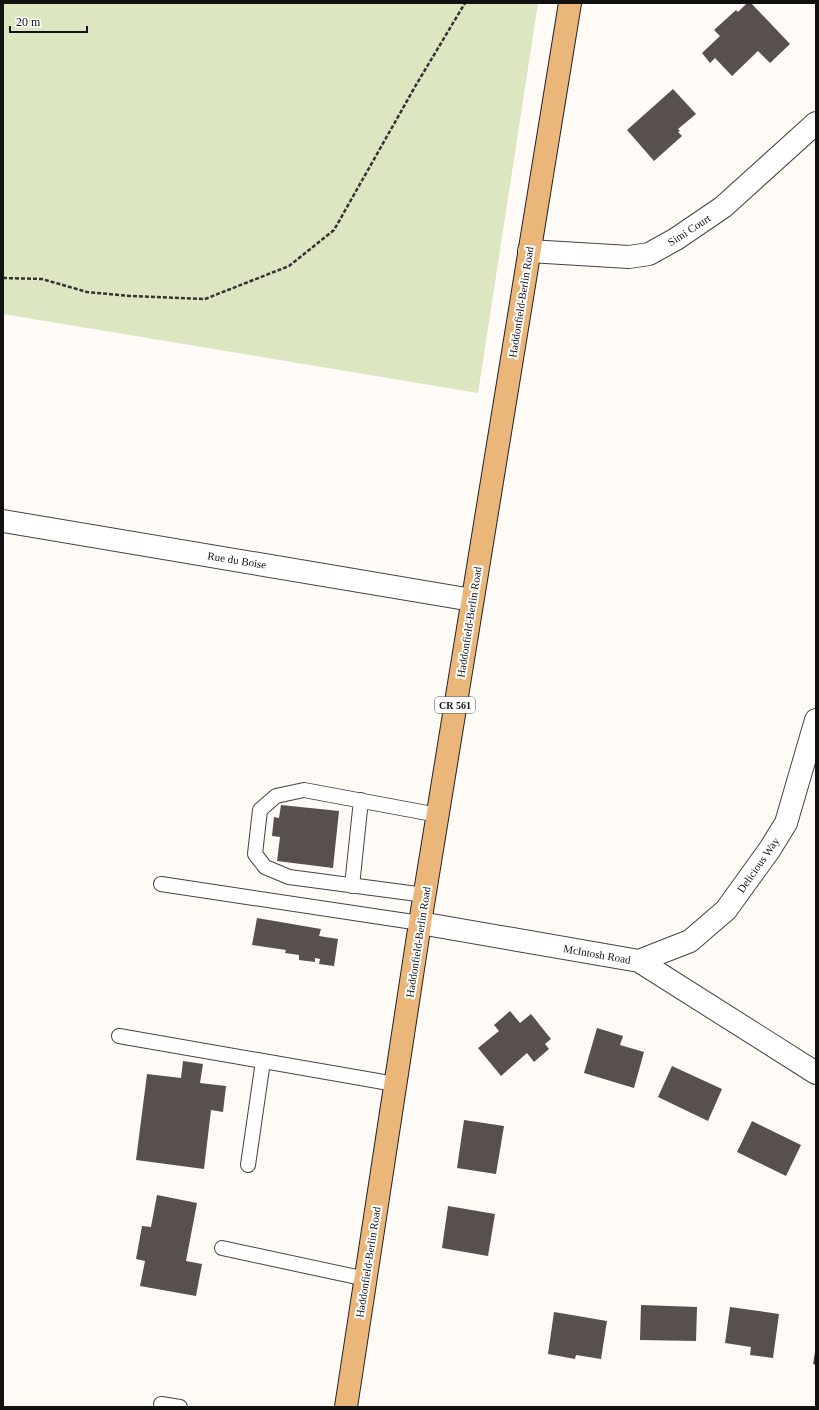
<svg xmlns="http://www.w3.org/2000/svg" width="819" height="1410" font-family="'Times New Roman',serif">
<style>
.green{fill:#dce6c1}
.building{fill:#58504e}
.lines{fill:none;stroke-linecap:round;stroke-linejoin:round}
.service-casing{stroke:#444;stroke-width:16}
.minor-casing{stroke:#444;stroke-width:24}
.primary-casing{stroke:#222;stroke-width:24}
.path{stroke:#333;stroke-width:2.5;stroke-dasharray:4 2;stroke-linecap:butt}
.service{stroke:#fff;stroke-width:14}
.minor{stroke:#fff;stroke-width:22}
.primary{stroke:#eab67a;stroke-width:22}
.labels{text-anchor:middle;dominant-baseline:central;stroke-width:4;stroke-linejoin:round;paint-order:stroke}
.shield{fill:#fff;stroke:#585858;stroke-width:1}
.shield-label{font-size:10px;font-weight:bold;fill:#111}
.street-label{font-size:11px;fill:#111;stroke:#fff}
</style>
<rect width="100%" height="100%" fill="#fefaf5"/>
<path class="green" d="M3,3H538L478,393L3,314Z"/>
<path class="building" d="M747,3H751L790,44L770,63L758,51L732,76L715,58L710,63L702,53L720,36L714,30L736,10L738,12Z
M673,89L696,114L678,129L680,131L678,132L682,136L654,161L627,130Z
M281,805L339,811L333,868L277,861L280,837L272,836L274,817L279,818Z
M257,918L321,929L319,936L338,939L334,966L319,964L320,959L315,958V962L299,960V955L285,953L286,950L252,945Z
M510,1011L520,1023L531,1014L551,1039L545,1044L549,1049L534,1062L527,1053L501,1076L478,1048L499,1031L494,1025Z
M597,1028L623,1036L620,1045L644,1052L634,1088L584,1073Z
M183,1061L203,1064L200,1083L226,1086L223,1112L211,1110L204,1169L136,1160L147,1074L181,1078Z
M672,1066L722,1089L708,1121L658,1097Z
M464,1120L504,1126L496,1174L457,1168Z
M752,1121L801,1145L786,1176L737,1152Z
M157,1195L197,1203L186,1261L202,1264L196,1296L140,1286L145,1261L136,1259L142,1226L151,1227Z
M448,1206L495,1214L488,1256L442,1248Z
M641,1305L697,1307L696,1341L640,1340Z
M730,1307L779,1314L773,1358L750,1355L751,1347L725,1343Z
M554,1312L607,1321L601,1359L576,1355L575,1359L548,1354Z
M815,1352H816V1365L813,1364Z"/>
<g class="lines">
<g class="service-casing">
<path id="service" d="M161,884L420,923
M352,886L361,800
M425,895L289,877L265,867L255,854L260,810L276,796L304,790L438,815
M119,1036L395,1084
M248,1165L263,1061
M222,1248L366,1279
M161,1404L180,1407"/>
</g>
<g class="minor-casing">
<path id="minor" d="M529,251L629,257L649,254L676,239L723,207L816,123
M3,521L472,600
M420,923L639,961L816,1073
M639,961L690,941L726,910L770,849L786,823L816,720"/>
</g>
<g class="primary-casing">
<path id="primary" d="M346,1407L420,923L570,3"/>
</g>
<path class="path" d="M3,278L42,279L87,292L130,296L205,299L289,266L334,230L416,85L465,3"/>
<use href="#service" class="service"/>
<use href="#minor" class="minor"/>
<use href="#primary" class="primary"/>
</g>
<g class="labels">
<rect class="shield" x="435" y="697" width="40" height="16" rx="3"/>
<g class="shield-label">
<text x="455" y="705">CR 561</text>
</g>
<g class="street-label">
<text transform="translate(689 230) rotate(-33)">Simi Court</text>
<text transform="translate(521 302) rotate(-81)">Haddonfield-Berlin Road</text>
<text transform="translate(237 560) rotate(9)">Rue du Boise</text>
<text transform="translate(469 622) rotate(-81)">Haddonfield-Berlin Road</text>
<text transform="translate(758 865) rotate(-55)">Delicious Way</text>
<text transform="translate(418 942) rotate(-81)">Haddonfield-Berlin Road</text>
<text transform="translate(597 954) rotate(10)">McIntosh Road</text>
<text transform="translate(368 1262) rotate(-81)">Haddonfield-Berlin Road</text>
</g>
</g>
<rect width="819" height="1410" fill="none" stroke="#111111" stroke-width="8"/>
<path d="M10 26v6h77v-6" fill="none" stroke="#111111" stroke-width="2"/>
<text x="16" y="26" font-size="12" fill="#111111" stroke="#ffffff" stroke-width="3" paint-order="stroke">20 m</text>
</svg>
